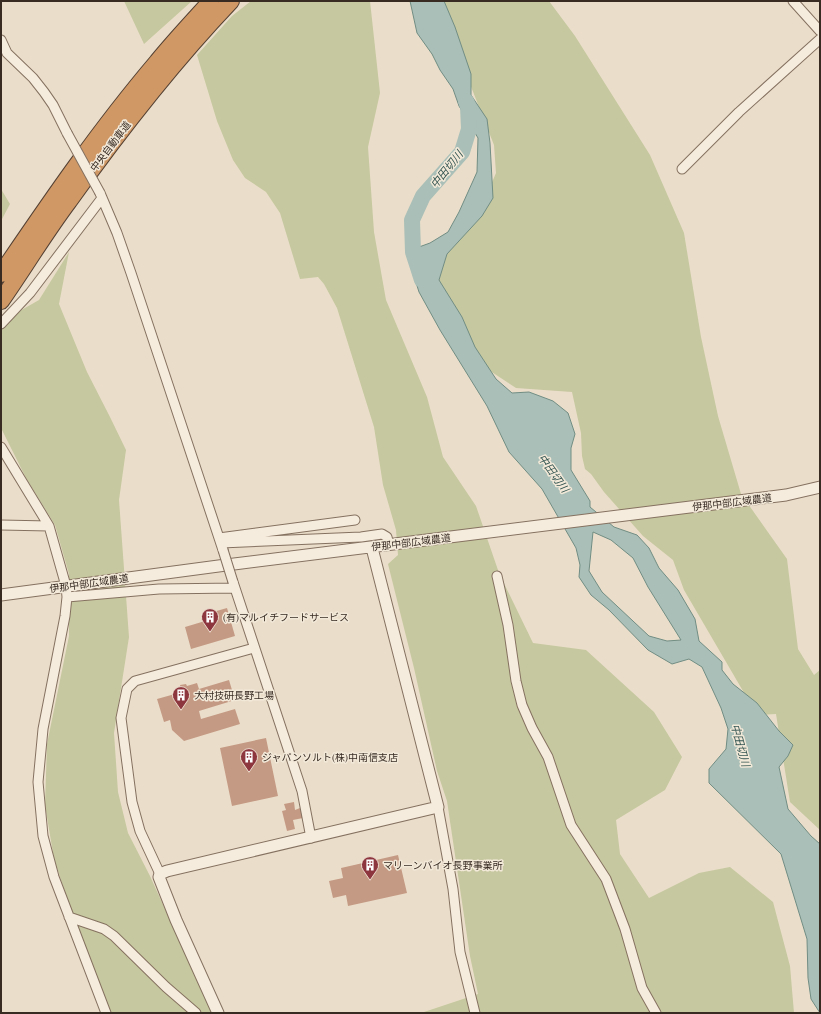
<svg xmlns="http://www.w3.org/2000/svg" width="821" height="1014" font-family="'Playfair Display','Noto Sans JP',serif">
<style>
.green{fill:#c6c89f}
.water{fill:#aabfb7;stroke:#718d84;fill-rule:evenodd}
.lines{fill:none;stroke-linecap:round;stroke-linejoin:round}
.river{stroke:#aabfb7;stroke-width:16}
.building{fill:#c59a84}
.minor-casing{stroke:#857160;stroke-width:11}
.tertiary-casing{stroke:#857160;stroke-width:13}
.motorway-casing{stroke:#544033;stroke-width:18}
.minor{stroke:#f6ecdd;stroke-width:9}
.tertiary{stroke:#f6ecdd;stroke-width:11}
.motorway{stroke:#d09865;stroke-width:16}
.minor-bridge-casing{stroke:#857160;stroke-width:11;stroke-linecap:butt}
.minor-bridge{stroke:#f6ecdd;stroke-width:9}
.labels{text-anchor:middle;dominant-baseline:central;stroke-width:3;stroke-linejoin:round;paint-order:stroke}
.street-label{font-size:10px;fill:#372b22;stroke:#f3e9d9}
.poi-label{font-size:10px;fill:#372b22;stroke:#f3e9d9;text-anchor:start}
.water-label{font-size:11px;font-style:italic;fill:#335551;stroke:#f3e9d9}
</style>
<rect width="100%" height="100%" fill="#eadeca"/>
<path class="green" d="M124,1H192L144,44Z
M251,1H370L380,93L368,147L374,232L386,300L427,397L443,457L476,506L499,573L533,643L586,650L654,712L682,757L665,790L616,820L620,854L649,898L699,873L730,867L773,902L790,966L794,1013H421L478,994L470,956L447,801L437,771L414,668L388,564L398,555L396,530L383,485L374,427L337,308L324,284L318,277L300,279L280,213L266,192L245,178L233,160L217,121L197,55L232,16Z
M439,1H549L575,36L650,155L684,233L701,337L718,416L741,494L787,559L798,649L814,675L820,670V830L790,802L776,714L757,715L684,590L673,560L643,536L604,492L591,474L585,469L582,456L581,433L572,392L516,388L478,363L432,279L439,246L484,201L496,173L494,145L468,79Z
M1,189L10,204L1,221Z
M69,252L59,304L87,372L110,417L126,450L119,500L129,637L114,733L118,792L128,833L150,876L212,1013H111L79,934L54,859L45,805L47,744L69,636V574L55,525L26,478L1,428V330L11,316L39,300Z"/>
<path class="water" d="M410,1H444L455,27L471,74V95L487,119L490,143L493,198L482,216L447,254L439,280L462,317L475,347L496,379L512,393L529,392L553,401L568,413L575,434L571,448V470L590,501V507L614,527L637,535L649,548L659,568L678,590L695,619L699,641L722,662V670L733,684L757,703L779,731L793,745L788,756L779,767L788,809L811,836L820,844V1013L811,999L808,978L807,939L781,854L709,783V769L726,749L728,729L721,708L702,667L689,659L672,664L648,650L609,610L591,595L579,577L580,565L576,548L542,489L509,452L487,406L440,330L419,292L412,270L419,247L430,243L448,232L459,212L477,172L478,138L459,106L453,89L440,70L432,54L417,33ZM593,532L611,540L633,558L648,587L681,640L667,641L649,636L602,592L589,571Z"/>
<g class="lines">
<path class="river" d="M422,280L413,252L412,220L423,196L462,152L469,129L468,106L466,101"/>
</g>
<path class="building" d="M227,608L235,636L191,649L185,627L215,618L213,612Z
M229,680L235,700L199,711L201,719L235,709L240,724L184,741L172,730L170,720L164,722L157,699L182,692L180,685L186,684L187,686L197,683L199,689Z
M266,738L278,796L232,806L220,748Z
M294,802L295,810L300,808L303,818L293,820L295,829L287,831L282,811L286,810L284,804Z
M398,855L407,893L348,906L346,895L333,898L329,881L343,878L341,868Z"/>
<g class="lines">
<g class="minor-casing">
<path id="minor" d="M793,1L820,31
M1,40L7,53L33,78L44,92L53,105L67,133
M682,169L739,112L820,39
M100,193L117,233L131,273L223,550
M1,324L30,293L102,198
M1,447L49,526L66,586L67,597L65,616L43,729L38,782L43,836L54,877L106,1013
M1,525L49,526
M219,538L355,520
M221,543L361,537L382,534L387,537L389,545
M497,576L508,625L516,681L522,705L532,728L548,757L571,825L606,879L625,929L642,988L656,1013
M233,582L302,791L311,838
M67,597L159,589L235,588
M438,807L453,889L460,952L475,1013
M160,874L140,831L132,802L121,718L127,689L135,681L254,648
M69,917L104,929L114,936L166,987L196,1013"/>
</g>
<g class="tertiary-casing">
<path id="tertiary" d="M1,595L226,565L786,495L820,487
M218,1013L176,920L159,877L160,874L167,871L438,807L372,548"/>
</g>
<g class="motorway-casing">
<path id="motorway" d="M1,274C50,202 100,129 157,62C174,41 193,21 211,1
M1,301C24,268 45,233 69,201C119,131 172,63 231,1"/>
</g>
<use href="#minor" class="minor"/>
<use href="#tertiary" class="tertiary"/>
<use href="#motorway" class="motorway"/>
<g class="minor-bridge-casing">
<path id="minor-bridge" d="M67,133L100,193
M223,550L233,582"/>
</g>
<use href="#minor-bridge" class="minor-bridge"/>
</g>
<defs>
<g id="building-pin" transform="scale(0.9)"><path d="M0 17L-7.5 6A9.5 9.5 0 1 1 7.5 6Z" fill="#8e363e" stroke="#f3e9d9"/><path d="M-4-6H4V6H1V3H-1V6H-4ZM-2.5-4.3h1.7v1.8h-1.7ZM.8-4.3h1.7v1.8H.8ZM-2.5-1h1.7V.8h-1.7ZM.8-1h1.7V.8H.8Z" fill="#fff"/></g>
</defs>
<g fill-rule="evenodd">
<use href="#building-pin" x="210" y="617"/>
<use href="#building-pin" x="181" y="695"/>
<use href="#building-pin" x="249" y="757"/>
<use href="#building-pin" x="370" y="865"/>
</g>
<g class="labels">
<g class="street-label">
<text transform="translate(110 146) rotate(-53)">中央自動車道</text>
<text transform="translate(732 502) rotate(-7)">伊那中部広域農道</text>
<text transform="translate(411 542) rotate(-7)">伊那中部広域農道</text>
<text transform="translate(89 583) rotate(-8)">伊那中部広域農道</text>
</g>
<g class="poi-label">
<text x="223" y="617">(有)マルイチフードサービス</text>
<text x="194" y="695">大村技研長野工場</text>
<text x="262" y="757">ジャパンソルト(株)中南信支店</text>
<text x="383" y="865">マリーンバイオ長野事業所</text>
</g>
<g class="water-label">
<text transform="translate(446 169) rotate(-51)">中田切川</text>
<text transform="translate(554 473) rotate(54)">中田切川</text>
<text transform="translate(741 745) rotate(75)">中田切川</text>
</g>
</g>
<rect width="821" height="1014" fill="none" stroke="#372b22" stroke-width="4"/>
</svg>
